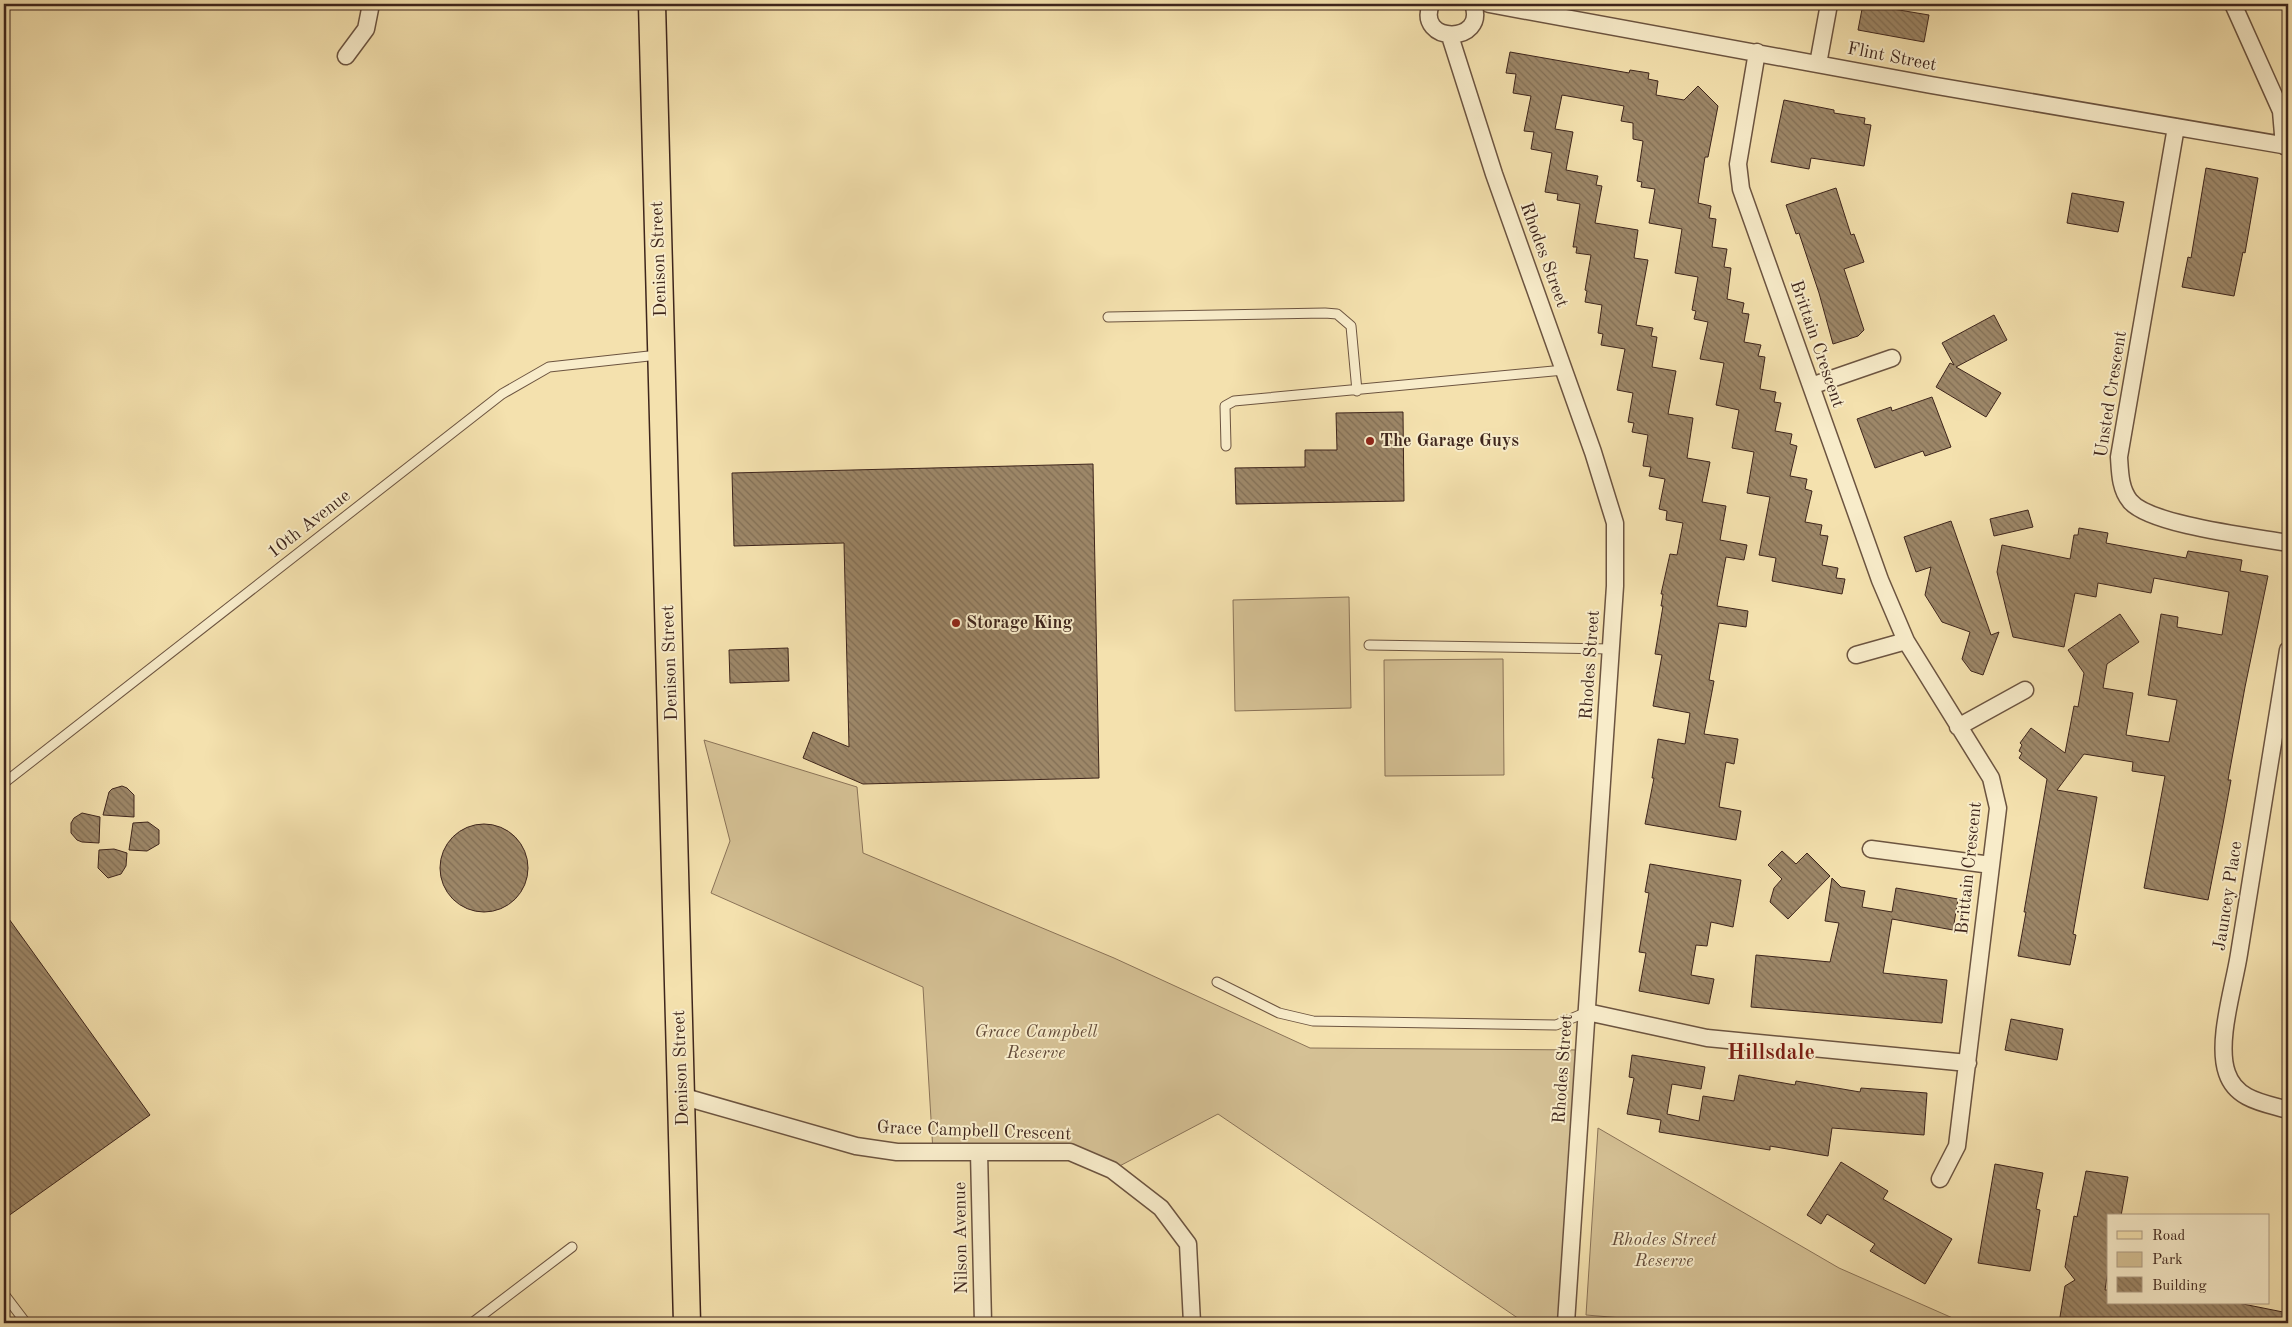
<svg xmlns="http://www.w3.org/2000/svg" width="2292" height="1327" font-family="'Old Standard TT',serif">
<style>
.green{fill:#d5c195;stroke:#8a7358}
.building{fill:url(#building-back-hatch);stroke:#3e251c}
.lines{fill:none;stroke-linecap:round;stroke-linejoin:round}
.service-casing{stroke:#6c5440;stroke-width:11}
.minor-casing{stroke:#6c5440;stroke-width:19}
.primary-casing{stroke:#3e251c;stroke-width:29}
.service{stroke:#f8ecca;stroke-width:9}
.minor{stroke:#f8ecca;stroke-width:16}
.primary{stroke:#f4e1ae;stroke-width:26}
.poi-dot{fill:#8f2418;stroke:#f8ecca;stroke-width:2}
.labels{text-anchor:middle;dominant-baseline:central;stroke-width:4;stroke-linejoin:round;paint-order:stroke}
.street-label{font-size:18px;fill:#3e251c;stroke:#f8ecca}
.poi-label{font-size:18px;font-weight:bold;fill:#3e251c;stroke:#f8ecca;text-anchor:start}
.park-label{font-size:18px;font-style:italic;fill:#644c3a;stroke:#f8ecca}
.district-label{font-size:22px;font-weight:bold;fill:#7a1f14;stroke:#f8ecca}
</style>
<defs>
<pattern id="building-back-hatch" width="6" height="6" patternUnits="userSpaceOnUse" patternTransform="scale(1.25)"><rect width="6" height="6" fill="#9d8768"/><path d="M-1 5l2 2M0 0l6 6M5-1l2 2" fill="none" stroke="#816e55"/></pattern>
</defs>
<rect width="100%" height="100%" fill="#f4e1ae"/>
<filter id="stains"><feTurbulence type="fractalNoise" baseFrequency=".004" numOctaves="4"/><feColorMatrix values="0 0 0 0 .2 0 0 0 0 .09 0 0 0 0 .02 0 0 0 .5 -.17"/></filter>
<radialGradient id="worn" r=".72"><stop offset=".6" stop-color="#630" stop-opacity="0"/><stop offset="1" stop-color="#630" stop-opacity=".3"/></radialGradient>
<path class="green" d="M1349,597L1351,708L1235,711L1233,600Z
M1503,659L1504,775L1385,776L1384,660Z
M704,740L857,787L863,853L1114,958L1310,1048L1583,1050L1566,1323H1525L1218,1114L1112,1170L1070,1152H933L923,987L711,893L730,841Z
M1598,1128L1839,1268L1964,1323H1634V1319L1586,1315Z"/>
<path class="building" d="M1863,4L1929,15L1924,42L1858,30Z
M1510,52L1629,73L1630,70L1649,73L1648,79L1658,81L1656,95L1684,100L1698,86L1718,106L1708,157H1705L1698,203L1711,206L1709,218L1716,219L1712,247L1727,249L1724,267L1731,268L1727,299L1744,303L1742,313L1749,314L1744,342L1761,345L1758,356L1765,357L1760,389L1776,392L1774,402L1781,403L1775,431L1792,434L1790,444L1797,446L1790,476L1807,479L1805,489L1812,491L1805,522L1822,525L1820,535L1828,536L1822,565L1838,568L1836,578L1845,579L1842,594L1772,581L1776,558L1759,555L1770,497L1747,493L1754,452L1732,448L1739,410L1716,405L1724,363L1700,359L1708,322L1694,319L1696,311L1692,310L1698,277L1675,273L1682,229L1649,223L1655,189L1641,187L1642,182L1637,181L1643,141L1633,139V123L1621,121L1624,106L1562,95L1555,129L1573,132L1566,170L1598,176L1596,185L1602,186L1595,223L1638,230L1634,258L1648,260L1636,325L1653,328L1651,336L1657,337L1652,367L1676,371L1668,414L1693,418L1687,458L1710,462L1702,502L1726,506L1720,540L1747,545L1744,560L1726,557L1717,606L1748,611L1746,627L1719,623L1709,680L1714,681L1704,734L1738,739L1734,764L1726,762L1719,807L1741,811L1736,840L1645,824L1654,778H1652L1658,739L1685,744L1690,713L1653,706L1662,655L1655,654L1663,606H1661L1663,594H1661L1670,554L1677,555L1683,523L1666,520L1667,511L1659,509L1665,479L1649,476L1651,467L1643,466L1648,435L1632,432L1634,423L1628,422L1633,393L1617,390L1625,349L1601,345L1603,334L1598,333L1602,305L1585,302L1587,291L1585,290L1591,255L1576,253L1577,247H1573L1580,204L1557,200L1558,194L1545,192L1552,153L1531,149L1534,132L1524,131L1531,96L1513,93L1516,74L1506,73Z
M1784,100L1834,110V113L1865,118L1864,124L1871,125L1864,166L1811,158L1809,169L1771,162Z
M2206,168L2258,178L2245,253L2243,252L2234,296L2182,287L2188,257L2191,258Z
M1836,188L1851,235L1854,234L1864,262L1844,269L1864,330L1858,336L1833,344L1819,293L1799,233L1796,234L1786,205Z
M2072,193L2124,202L2118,232L2067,223Z
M1994,315L2007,340L1956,367L2001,393L1986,417L1936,387L1950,363L1954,365L1942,343Z
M1932,397L1951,447L1925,456L1923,451L1875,468L1857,419L1891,407L1892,411Z
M1403,412L1404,501L1236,504L1235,468L1305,467V450H1337L1336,413Z
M1093,464L1099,778L863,784L803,758L813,732L849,747L844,543L734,546L732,473Z
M2028,510L2033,527L1994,536L1990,519Z
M1951,521L1991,635L1999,632L1983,675L1971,671L1962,659L1970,632L1942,622L1925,595L1931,567L1916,572L1904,537Z
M2079,528L2108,533L2106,543L2186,558L2188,551L2242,560L2240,571L2268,576L2245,687L2228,780H2231L2223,824L2208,900L2144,888L2165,776L2132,771L2133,762L2084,754L2057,790L2097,797L2073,934L2076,935L2070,965L2018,956L2026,912H2024L2047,779L2019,758L2022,753L2019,751L2022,745L2020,743L2031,728L2065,753L2074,706L2078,707L2084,673L2068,650L2120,614L2139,642L2107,664L2103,688L2133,693L2126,735L2169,742L2177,700L2148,695L2161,614L2178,617L2177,627L2222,635L2229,592L2154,578L2151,593L2098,583L2096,597L2075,593L2064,647L2013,637L1997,572L2002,545L2070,559L2074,535H2078Z
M788,648L789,681L730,683L729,650Z
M122,786L127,788L134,795V817L103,815L109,792L112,789Z
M82,813L100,817L99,843L82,842L77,840L71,833V823L74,818Z
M148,822L159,830V844L147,851L129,850L133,823Z
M440 868a44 44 0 1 1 88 0a44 44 0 1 1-88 0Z
M114,849L127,853L126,866L121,874L108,878L98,868L99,850Z
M1782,851L1796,864L1807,853L1830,876L1788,919L1770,902L1774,888L1782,879L1768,865Z
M1650,864L1741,880L1733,927L1711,922L1707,946L1696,945L1691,975L1714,979L1709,1004L1639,991L1646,953L1639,952L1649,893L1645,892Z
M1832,878L1841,887L1865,891L1862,907L1892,912L1896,888L1958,899L1953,930L1892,919L1883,973L1947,980L1942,1023L1751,1007L1756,955L1830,962L1839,923L1825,921Z
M4,912L150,1115L4,1219Z
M2011,1019L2063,1029L2057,1060L2005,1050Z
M1632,1055L1705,1067L1701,1089L1672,1084L1667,1114L1699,1121L1703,1096L1734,1101L1739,1075L1795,1085L1796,1081L1860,1092L1861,1088L1927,1093L1924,1135L1832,1128L1828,1156L1770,1146V1150L1659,1132L1661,1120L1627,1114L1634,1078L1629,1077Z
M1841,1162L1888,1191L1883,1199L1952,1239L1925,1284L1870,1251L1875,1244L1827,1214L1821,1224L1807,1215Z
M1995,1164L2043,1173L2036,1209L2040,1210L2030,1271L1978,1263Z
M2086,1171L2128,1177L2121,1216H2108V1271L2105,1290H2108V1303H2238L2288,1313V1323H2059L2065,1286L2075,1280L2065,1267L2074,1216L2077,1217Z"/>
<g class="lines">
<g class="service-casing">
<path id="service" d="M1108,317L1325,313L1337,314L1351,326L1357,391
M1226,446L1225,406L1234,401L1564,370
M1369,645L1612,649
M4,783L502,394L549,367L658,355
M1217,982L1279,1013L1313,1021L1556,1025L1587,1012
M4,1294L26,1323
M472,1323L572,1247"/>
</g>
<g class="minor-casing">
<path id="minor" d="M1431,4C1415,44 1488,45 1473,4
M1489,4L1931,85L2288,146
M2233,4L2281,111L2284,146
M1450,36L1494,174L1593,452L1615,523V586L1566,1323
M1757,52L1738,164L1741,189L1880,580L1906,641L1991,778L1998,808L1957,1146L1940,1179
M346,56L366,29L371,4
M1818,64L1829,4
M2176,127L2119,457C2120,472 2120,489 2130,501C2149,525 2255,537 2288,543
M1811,386L1892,358
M2288,650C2272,751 2256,852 2239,954C2234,987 2216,1042 2227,1073C2236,1100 2264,1103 2288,1110
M1856,655L1906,641
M1958,727L2025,690
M1871,849L1991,865
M1587,1012L1707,1038L1968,1063
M681,1096L856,1146L897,1152H1070L1112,1170L1161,1208L1188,1244L1192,1323
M979,1152L983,1323"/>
</g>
<g class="primary-casing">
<path id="primary" d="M652,4L687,1323"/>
</g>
<use href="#service" class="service"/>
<use href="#minor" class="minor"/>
<use href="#primary" class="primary"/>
</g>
<g class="poi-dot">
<circle cx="1370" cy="441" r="5"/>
<circle cx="956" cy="623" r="5"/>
</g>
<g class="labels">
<g class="street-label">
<text transform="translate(1892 57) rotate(11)">Flint Street</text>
<text transform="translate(1544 255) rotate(70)">Rhodes Street</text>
<text transform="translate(659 259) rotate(-92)">Denison Street</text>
<text transform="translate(1817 344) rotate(71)">Brittain Crescent</text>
<text transform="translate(2111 394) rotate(-81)">Unsted Crescent</text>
<text transform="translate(309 524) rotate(-38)">10th Avenue</text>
<text transform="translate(670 663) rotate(-92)">Denison Street</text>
<text transform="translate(1590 665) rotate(-86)">Rhodes Street</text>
<text transform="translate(1969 868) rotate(-84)">Brittain Crescent</text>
<text transform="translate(2228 896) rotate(-81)">Jauncey Place</text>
<text transform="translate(681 1068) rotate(-92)">Denison Street</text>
<text transform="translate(1563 1069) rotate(-86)">Rhodes Street</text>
<text transform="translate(974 1131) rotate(2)">Grace Campbell Crescent</text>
<text transform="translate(961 1238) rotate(-91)">Nilson Avenue</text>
</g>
<g class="poi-label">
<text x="1380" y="441">The Garage Guys</text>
<text x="966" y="623">Storage King</text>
</g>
<g class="park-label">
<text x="1036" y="1032">Grace Campbell<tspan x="1036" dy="21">Reserve</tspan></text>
<text x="1664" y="1240">Rhodes Street<tspan x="1664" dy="21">Reserve</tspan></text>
</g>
<g class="district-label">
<text x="1771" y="1053">Hillsdale</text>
</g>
</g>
<rect width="2292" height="1327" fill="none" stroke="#f4e1ae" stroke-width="20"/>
<rect x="5" y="5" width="2282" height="1317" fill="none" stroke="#3e251c" stroke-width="2.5"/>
<rect x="10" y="10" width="2272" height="1307" fill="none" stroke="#3e251c"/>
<rect x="2107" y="1214" width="162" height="90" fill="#f8ecca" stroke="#ae9c84"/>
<rect x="2117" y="1231" width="25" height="8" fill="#f4e1ae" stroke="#ae9c84"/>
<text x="2152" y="1240" font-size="15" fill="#3e251c">Road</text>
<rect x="2117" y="1252" width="25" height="15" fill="#d5c195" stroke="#ae9c84"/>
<text x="2152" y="1264" font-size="15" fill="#3e251c">Park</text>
<rect x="2117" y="1277" width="25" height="15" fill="url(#building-back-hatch)" stroke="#ae9c84"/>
<text x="2152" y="1290" font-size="15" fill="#3e251c">Building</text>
<rect width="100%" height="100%" filter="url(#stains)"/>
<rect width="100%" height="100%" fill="url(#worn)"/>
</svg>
